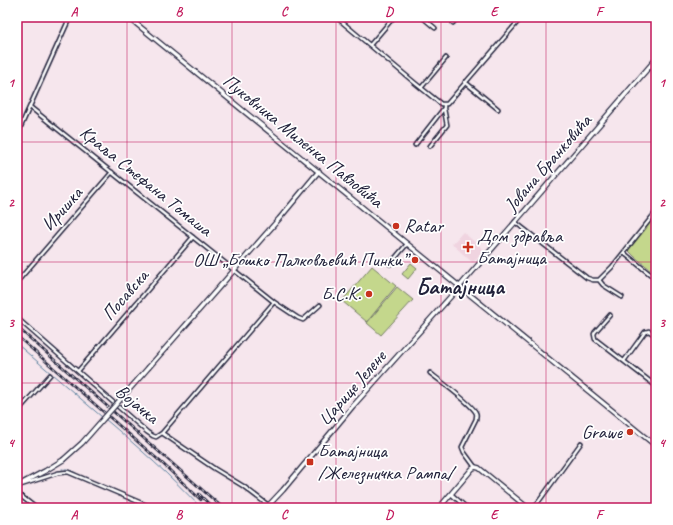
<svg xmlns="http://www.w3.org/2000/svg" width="673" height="525" font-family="Caveat,sans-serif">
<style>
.built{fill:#f0d4e0}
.green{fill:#c4d78c;stroke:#737c64}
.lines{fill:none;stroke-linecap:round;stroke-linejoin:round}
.stream{stroke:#5b829f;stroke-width:1}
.street-casing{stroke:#22223b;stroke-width:5.5}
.secondary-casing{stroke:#22223b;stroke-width:6}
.street{stroke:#fff;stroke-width:2.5}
.secondary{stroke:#fff;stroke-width:3.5}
.rail-casing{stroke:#22223b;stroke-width:2.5}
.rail{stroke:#fff;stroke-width:1;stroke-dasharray:3;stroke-linecap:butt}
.secondary-bridge-casing{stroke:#22223b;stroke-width:6;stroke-linecap:butt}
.secondary-bridge{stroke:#fff;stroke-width:3.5}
.grid{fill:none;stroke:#c2185b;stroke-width:1;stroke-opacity:0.55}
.poi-dot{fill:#c8321e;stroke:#fff;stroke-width:1.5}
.labels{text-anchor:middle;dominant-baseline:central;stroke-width:3.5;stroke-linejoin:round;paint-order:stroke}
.street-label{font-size:19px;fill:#22223b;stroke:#fff}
.poi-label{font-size:19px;fill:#22223b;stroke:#fff;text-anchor:start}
.district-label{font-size:23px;font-weight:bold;fill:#22223b;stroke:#fff}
.neatline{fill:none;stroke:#c2185b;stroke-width:1.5}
.grid-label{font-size:13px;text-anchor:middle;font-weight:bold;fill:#c2185b}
</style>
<rect width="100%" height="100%" fill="#f6e6ed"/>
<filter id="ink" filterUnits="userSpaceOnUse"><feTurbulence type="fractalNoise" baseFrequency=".025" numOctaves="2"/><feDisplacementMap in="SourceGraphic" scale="8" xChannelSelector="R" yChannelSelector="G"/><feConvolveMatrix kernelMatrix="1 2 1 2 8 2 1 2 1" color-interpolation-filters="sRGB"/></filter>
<g filter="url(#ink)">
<path class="built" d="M463,232L484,250L473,263L452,244Z"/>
<path class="green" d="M656,214V274L635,257L628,250Z
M411,263L417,268L408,279L402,274Z
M372,266L396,286L367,322L342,301Z
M397,287L413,300L381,335L367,323Z"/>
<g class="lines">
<path class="stream" d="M17,344L102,417
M105,419C138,447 171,476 201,508
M62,469H63
M65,469H67
M70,470L76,473"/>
<g class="street-casing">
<path id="street" d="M336,17L415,83L441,104H447L522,17
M422,17L435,28
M453,23L458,17
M370,45L394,17
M465,82L498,109
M421,88L446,58
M30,107L274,302L298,318L303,320L320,305
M17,135L70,17
M415,145L444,108V104
M430,146L447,125L444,109
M515,222L587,278L593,280H599L603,285L622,297
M624,253L656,279
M390,264L407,244
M599,280L612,267L656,212
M17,282L112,172
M610,315L595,332L594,334L595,339L656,386
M17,318L147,432L153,436L156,437L162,433L274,302
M624,361L645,332L649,331L656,336
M78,371L193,237
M430,373C439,380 472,404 476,413C477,415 476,416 476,419L462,447L464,452L475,467
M17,412L50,375
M162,433L215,469L243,486L268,505
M21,485L58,473L68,472L153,508
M17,493L36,508
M451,494L467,508
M534,508L581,443"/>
</g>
<g class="secondary-casing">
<path id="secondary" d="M128,17L656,446
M149,367L279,219L319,171
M17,486L45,471L63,460
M266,508L283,490L353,406L460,286L656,59
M439,508L472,469L475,467L479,468L528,508"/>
</g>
<use href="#street" class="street"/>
<use href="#secondary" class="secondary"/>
<g class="rail-casing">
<path id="rail" d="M17,327L223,508
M17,336L163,464L201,500
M199,494L213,508"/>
</g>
<use href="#rail" class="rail"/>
<g class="secondary-bridge-casing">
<path id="secondary-bridge" d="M63,460L82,443L90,434L149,367"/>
</g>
<use href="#secondary-bridge" class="secondary-bridge"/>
</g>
</g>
<path class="grid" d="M127,17V508M232,17V508M336,17V508M441,17V508M546,17V508M17,142H656M17,262H656M17,383H656"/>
<g class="poi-dot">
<circle cx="396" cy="226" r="4"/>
<path d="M466 241h4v4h4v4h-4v4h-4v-4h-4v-4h4z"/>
<circle cx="415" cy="260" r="4"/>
<circle cx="369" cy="294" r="4"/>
<circle cx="630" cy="432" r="4"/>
<rect x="306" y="458" width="8" height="8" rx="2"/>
</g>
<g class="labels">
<g class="street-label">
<text transform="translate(303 141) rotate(39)">Пуковника Миленка Павловића</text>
<text transform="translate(548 163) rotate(-49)">Јована Бранковића</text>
<text transform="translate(146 181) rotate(39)">Краља Стефана Томаша</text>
<text transform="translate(62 209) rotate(-49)">Иришка</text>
<text transform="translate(125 295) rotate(-49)">Посавска</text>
<text transform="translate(352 388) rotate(-49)">Царице Јелене</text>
<text transform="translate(137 404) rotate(40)">Војачка</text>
</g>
<g class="poi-label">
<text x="404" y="226">Ratar</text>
<text x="477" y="236">Дом здравља<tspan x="477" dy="22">Батајница</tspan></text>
<text x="407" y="260" text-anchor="end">ОШ „Бошко Палковљевић Пинки”</text>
<text x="361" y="294" text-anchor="end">Б.С.К.</text>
<text x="622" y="432" text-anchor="end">Grawe</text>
<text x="318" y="451">Батајница<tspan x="318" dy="22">/Железничка Рампа/</tspan></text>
</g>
<g class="district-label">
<text x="460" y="286">Батајница</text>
</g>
</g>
<rect width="673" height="525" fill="none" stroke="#fff" stroke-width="44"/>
<rect x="22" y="22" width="629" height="481" class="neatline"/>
<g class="grid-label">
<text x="74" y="16">A</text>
<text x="179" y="16">B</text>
<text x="284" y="16">C</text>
<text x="389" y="16">D</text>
<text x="494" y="16">E</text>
<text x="599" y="16">F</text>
<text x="11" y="87">1</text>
<text x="662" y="87">1</text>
<text x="11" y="207">2</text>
<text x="662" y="207">2</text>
<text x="11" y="327">3</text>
<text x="662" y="327">3</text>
<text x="11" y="447">4</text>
<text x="662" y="447">4</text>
<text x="74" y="519">A</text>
<text x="179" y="519">B</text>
<text x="284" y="519">C</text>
<text x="389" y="519">D</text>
<text x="494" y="519">E</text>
<text x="599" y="519">F</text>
</g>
</svg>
